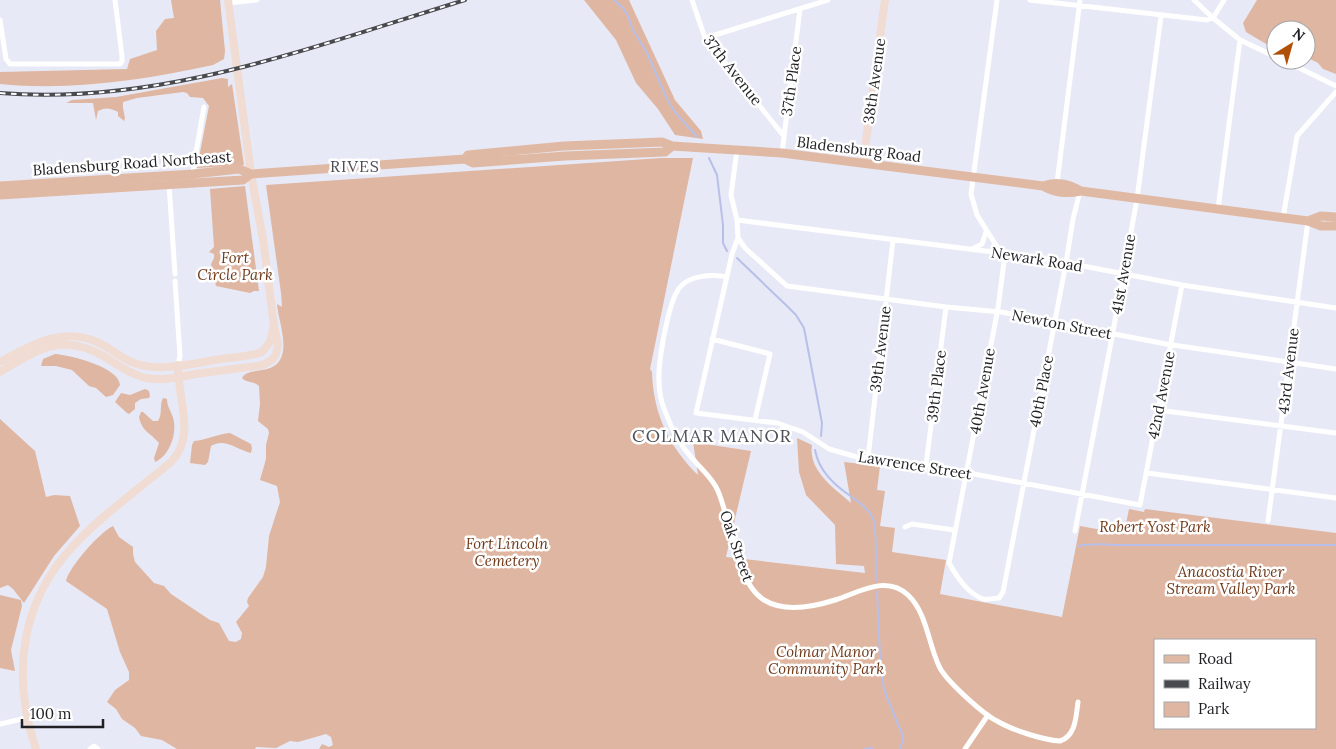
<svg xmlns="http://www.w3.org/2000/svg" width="1336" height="749" font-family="Lora,serif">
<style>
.green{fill:#dfb6a1;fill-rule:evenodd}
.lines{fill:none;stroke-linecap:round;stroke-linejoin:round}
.stream{stroke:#b8c0e9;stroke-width:2}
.street{stroke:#fff;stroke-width:5}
.secondary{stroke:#f0dcd2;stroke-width:8}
.primary{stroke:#e0b9a4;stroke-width:9}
.rail-casing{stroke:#494a50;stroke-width:4}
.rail{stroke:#fff;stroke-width:2;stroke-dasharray:5.5;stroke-linecap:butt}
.labels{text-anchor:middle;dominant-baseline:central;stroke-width:5;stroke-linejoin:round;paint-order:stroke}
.street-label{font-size:15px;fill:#1f1f24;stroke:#fff}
.park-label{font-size:15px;font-style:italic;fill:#6f391a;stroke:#fff}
.neighbourhood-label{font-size:16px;letter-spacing:1px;fill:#4c4e58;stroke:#fff}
.quarter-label{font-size:18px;letter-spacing:1px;fill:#4c4e58;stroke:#fff}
</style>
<rect width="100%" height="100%" fill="#e7e9f6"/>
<path class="green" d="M171,0H220L225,51L224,59L213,65C144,80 71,91 0,84V72L127,69L130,59L157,50L156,31L165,19L174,18Z
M584,0H629L675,100L701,131L703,139L675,135L658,109L636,83L616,40Z
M1257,0H1336V74L1323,69L1318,63L1308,58L1304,61L1296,60H1306V30H1276V50L1246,32L1243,23Z
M222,78L228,79V87L232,84L244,165L197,168L209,106L203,98L190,97L187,93L183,92L137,98L123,102V108L125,118L124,121L118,116V112C110,108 106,107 98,111L96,120L93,103H66L72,100L116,97Z
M661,158H693L650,369L652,372C653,413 669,447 698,475L693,442L751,451L726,557L865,573L864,566L836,564L835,525L806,495L799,472L797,438L812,445C808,471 834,488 851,503L844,462L880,466L877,490L885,491L880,526L895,528L892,552L946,560L940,594L1062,617L1080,526L1124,534L1129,509L1144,512L1145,509L1336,533V749H319L322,744L329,747L333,745L331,737L326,734L298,742L290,741L276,748L256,747L255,749H177L162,740L141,736L135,728L122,719L116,709L107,702L115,690L129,680V672L120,652L107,609L66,581C69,567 100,532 113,526L119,537L133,547V554L135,562L154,583L164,586L171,594L210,620L219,623L229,641L236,642L241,639L242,633L236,622L249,606L247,602L248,598L263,577L266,567L269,536L280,502L277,486L260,480L266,459V445L269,433L268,429L258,421L260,404L259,386C254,381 246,383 242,378C248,366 273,376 281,358C288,343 278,319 277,304L282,307L281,293L266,185ZM1155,640H1315V728H1155Z
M245,186L259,291H254L250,293L216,286L211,264L214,258V254L209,252L214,247L210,189Z
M55,354C70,355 119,367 120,385L113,395L106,397L96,388L89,386L72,370L56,366H41L43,359Z
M145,389L149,391L150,396L149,398L141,399L135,403V409L129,414L127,413L115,402L121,393L130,395Z
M163,398L167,399C167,408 173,413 174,422C176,436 169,456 155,462L154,458L159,443C151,433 142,432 139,417L141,412H143L153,421H158C163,413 159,406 163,398Z
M0,419L35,451L46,497L54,495L70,496L80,526L54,556L24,603L13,589L8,585L0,588Z
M230,433L251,444L252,448L251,453C238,450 224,437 211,446L208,462L205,465L190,463L192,445L194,441C206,440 218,434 230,433Z
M0,595L21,600L22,606L11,650L15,671L0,668Z"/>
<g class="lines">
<path class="stream" d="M614,0L623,8L628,16L633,30L647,53L667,99L675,112L697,137
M709,158L717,175L723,225V243L727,251
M737,258L788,307L796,315L804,328L822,423L821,436
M815,450C819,471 834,485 852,497C860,503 869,509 873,519C878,536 875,563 876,581
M1078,547L1081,545C1091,545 1102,543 1112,545H1336
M877,591L880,657L884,690L902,734L903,740L900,749
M864,749L871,748L873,749"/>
<path class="street" d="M692,0L705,38L783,135
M997,0L971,194L977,215L1001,253L1004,262L998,308L949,563C957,577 967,593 983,599C988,600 994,598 999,598L1003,592L1066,263L1073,219L1080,191
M1030,0L1207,20L1213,18
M1194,0L1213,18L1240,40L1276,57
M228,3L257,0
M1213,18L1224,0
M0,20L6,59L10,64H120L122,61V56L115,0
M705,38L828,0
M1283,60L1336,86
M737,150L731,195L737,220L738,238L732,254L696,413L777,423L803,432L829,449L857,457L926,465L1140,505L1182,285
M782,153L800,9
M193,183L194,164L204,107
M1057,183L1080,0
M169,184L175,274
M1218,209L1240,40
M1283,218L1297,136L1336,92
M737,220L1001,253L1062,262L1182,285L1336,308
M738,238L745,248L787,286L946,307L1001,312L1166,344L1336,369
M972,249L982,244L986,232
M727,277C713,274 690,275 680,287C668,301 658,363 659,381C659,391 661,402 665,411C671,428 680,445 692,458C701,469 713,478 718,491C731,521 736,583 764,600C785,613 813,607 835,600C858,593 886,574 908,595C927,613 928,643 939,666C945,680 983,714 997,721C1012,730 1043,740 1060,741C1076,736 1076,716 1078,702
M175,281L180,356L178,365
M712,339L770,354L755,420
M1158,410L1336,433
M868,458L893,240
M926,465L946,307
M1147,473L1336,498
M1268,521L1308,221
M905,527L912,524L954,530
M1075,531L1112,337L1137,199L1161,16
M0,724L26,718
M90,749L94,746L98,749
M965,749L988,715"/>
<path class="secondary" d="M863,163L885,0
M0,362C30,346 62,326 97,342C111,348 122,360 137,364C163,372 195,363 221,359C234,357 249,357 262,352L270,342L274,326
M0,372C38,349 63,332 105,357C118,365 132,375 146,378C162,381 180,377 195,374C218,371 241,368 263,365L273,359L276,354L278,344L274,326L263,239L251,174L228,0
M36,749C11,676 20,601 75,544C102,515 140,488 171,462C197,436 177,397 178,365"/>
<path class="primary" d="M465,159L468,155L564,146L662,142L672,146L782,153L1043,186C1056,193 1066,194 1081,191
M0,186L193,174L239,169L251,174L465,159L473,163L565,156L665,152L672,146
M1043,186C1057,181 1068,184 1081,191L1308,221L1321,226H1336
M0,195L243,180L251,174
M1308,221L1321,216L1336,217"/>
<g class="rail-casing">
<path id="rail" d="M0,93C161,106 314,46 465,0"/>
</g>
<use href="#rail" class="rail"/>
</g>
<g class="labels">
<g class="street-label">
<text transform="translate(733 70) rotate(52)">37th Avenue</text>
<text transform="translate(791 81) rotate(-82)">37th Place</text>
<text transform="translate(874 81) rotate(-82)">38th Avenue</text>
<text transform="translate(859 149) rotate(7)">Bladensburg Road</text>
<text transform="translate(132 163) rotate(-4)">Bladensburg Road Northeast</text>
<text transform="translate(1037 259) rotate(9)">Newark Road</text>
<text transform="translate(1123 274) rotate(-80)">41st Avenue</text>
<text transform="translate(1062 324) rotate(11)">Newton Street</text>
<text transform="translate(880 349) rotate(-83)">39th Avenue</text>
<text transform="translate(1288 371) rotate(-83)">43rd Avenue</text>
<text transform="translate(936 386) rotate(-83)">39th Place</text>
<text transform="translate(982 391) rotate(-80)">40th Avenue</text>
<text transform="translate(1041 391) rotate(-79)">40th Place</text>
<text transform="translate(1161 395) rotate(-79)">42nd Avenue</text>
<text transform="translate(915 465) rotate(9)">Lawrence Street</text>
<text transform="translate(737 546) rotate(71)">Oak Street</text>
</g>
<g class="park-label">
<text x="235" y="257">Fort<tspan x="235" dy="17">Circle Park</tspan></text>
<text x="1155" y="526">Robert Yost Park</text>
<text x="507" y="543">Fort Lincoln<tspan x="507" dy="17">Cemetery</tspan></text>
<text x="1231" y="571">Anacostia River<tspan x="1231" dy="17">Stream Valley Park</tspan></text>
<text x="826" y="651">Colmar Manor<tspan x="826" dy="17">Community Park</tspan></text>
</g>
<g class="neighbourhood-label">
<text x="355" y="166">RIVES</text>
</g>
<g class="quarter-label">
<text x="712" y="435">COLMAR MANOR</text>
</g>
</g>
<rect x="1154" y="639" width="162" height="90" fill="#ffffff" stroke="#a5a5a7"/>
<rect x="1164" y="655" width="25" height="8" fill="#e0b9a4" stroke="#a5a5a7"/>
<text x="1198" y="664" font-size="15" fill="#1f1f24">Road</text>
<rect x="1164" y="680" width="25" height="8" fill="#494a50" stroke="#a5a5a7"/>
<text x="1198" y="689" font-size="15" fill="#1f1f24">Railway</text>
<rect x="1164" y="702" width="25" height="15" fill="#dfb6a1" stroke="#a5a5a7"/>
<text x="1198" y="714" font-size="15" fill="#1f1f24">Park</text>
<g transform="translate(1291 45) rotate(37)"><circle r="24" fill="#ffffff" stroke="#a5a5a7"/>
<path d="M0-4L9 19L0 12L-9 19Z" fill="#b05008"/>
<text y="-8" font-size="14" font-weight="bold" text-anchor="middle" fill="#1f1f24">N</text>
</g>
<path d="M22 719v8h81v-8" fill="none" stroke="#1f1f24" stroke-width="2.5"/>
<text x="30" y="719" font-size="15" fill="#1f1f24" stroke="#ffffff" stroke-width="4" paint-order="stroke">100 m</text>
</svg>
